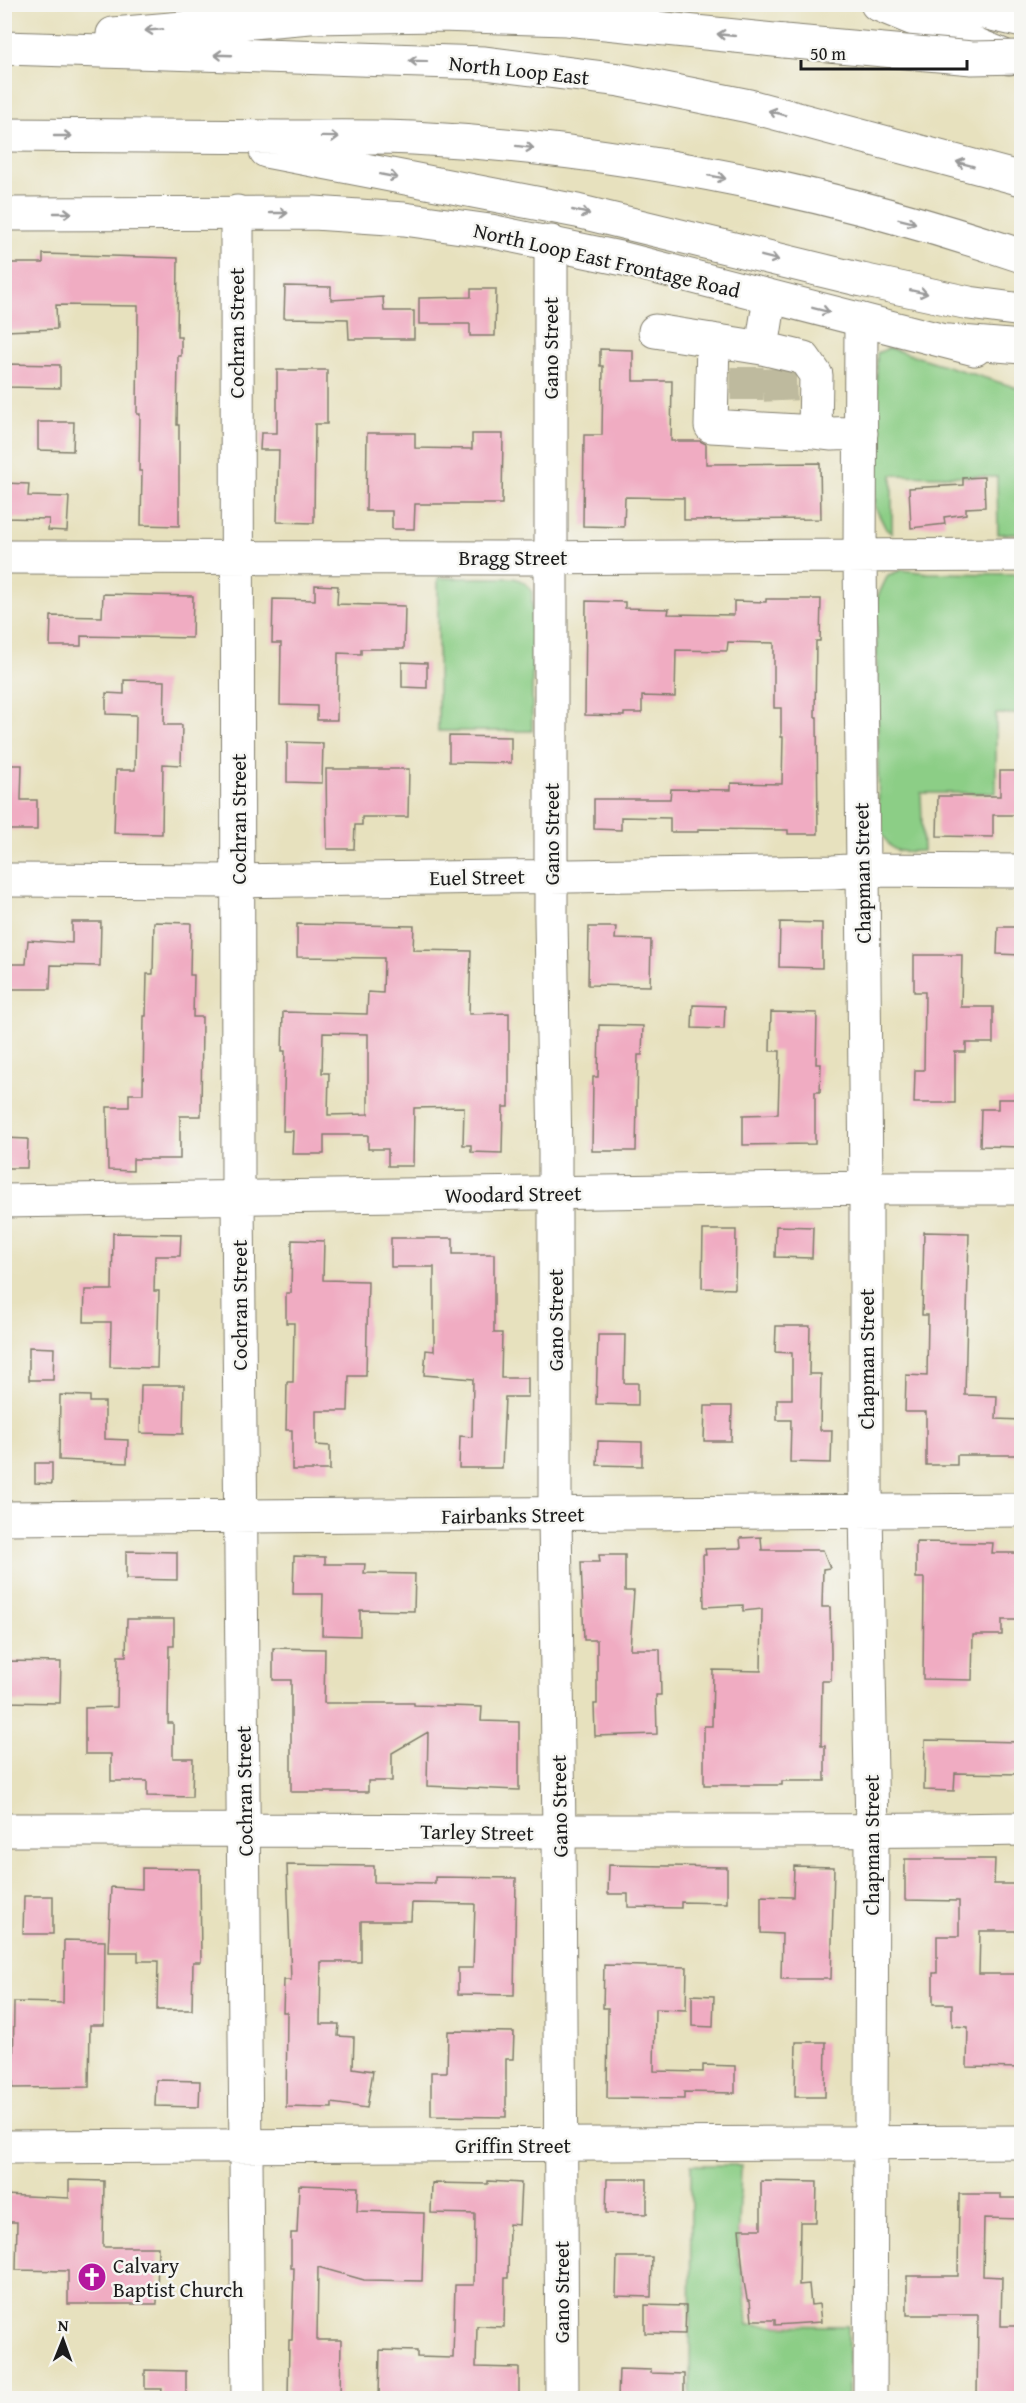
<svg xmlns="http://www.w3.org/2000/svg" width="1026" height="2403" font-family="'Gentium Book Plus',serif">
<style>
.green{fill:#8cce86;stroke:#547551;stroke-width:1.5}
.building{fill:#f0acc2;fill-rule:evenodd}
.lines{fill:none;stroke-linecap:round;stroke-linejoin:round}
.minor-tunnel{stroke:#beba9e;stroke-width:33;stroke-dasharray:33 16;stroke-linecap:butt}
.minor-casing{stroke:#827e6d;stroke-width:35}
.major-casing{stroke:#827e6d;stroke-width:35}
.highway-casing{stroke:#827e6d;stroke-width:35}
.minor{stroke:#fff;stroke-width:33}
.major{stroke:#fff;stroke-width:33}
.highway{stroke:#fff;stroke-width:33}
.highway-bridge-casing{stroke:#827e6d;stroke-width:35;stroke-linecap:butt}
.highway-bridge{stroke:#fff;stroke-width:33}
.oneway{stroke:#999}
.labels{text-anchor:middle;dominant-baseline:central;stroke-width:5;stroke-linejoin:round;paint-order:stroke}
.street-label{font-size:21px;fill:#1c1c1c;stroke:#f6f6f2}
.poi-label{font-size:21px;fill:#1c1c1c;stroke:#f6f6f2;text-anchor:start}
</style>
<rect width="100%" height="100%" fill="#f6f6f2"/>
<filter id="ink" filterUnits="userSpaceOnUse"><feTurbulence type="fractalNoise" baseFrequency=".0167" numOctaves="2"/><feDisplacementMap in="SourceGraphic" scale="12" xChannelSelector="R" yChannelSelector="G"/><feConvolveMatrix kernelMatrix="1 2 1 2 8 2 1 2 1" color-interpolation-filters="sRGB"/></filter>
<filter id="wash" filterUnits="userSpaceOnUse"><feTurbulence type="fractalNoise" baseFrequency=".008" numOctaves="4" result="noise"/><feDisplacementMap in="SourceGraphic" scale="24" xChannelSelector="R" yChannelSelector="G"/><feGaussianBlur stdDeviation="1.35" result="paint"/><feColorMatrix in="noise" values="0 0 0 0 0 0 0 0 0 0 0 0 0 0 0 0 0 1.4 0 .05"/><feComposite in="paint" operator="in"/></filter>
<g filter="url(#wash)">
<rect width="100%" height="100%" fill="#e7e1be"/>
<path class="green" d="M889,348L1021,389V534H998L997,477L892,475V534L886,529L875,507L877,353Z
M902,570L928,573L1021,574V714H996V793H921L923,851C895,852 892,854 879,828L876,600L888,575Z
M438,578H514C522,580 528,584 532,592V731H438Z
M691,2165H741L738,2259L744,2282L747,2325L848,2326V2398H690Z"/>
<g id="blocks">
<path class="building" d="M43,254L178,258L177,337H181V356H178L177,425H179V526L141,525L142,471H139L140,414H137L138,306L56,305L57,329L4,331V263H43Z
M285,286L331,287V300L383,297L384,311H414V339H349L348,319L284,318Z
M471,289H496L495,336H470V324H419V298L471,297Z
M600,349L633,350V381H672L671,441H700L706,444V464L820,463L821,519L684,520V498L625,497L624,527L583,526L584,435H602L603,366H600Z
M4,364L60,365V388L4,387Z
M277,370H327V424H315L314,523L277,522L279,450H260L261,433H277Z
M38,422H74L73,451L38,450Z
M367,433H415V448L472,449V434H503L502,504H415L414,529H392V511H366Z
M984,477L985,507L966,508V514L944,517L945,524L911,528L909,488L963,485V478Z
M4,483L29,484L28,496L69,497L67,531L48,530L49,519L4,518Z
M315,585L338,586L337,604L405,606L404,649H361V654L338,653L337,720H317V706L280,705L281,643H272L273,599L315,600Z
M103,594L193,596L192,638L81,636V646H50L51,616L102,617Z
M766,599H821L820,641H816L815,717H817L818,834H788V830L698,829V832H670V818L621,817V830L594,829V799H670L671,789L731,790V783L782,784L783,737H781V708H774V643L728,642L727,651L676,650L675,697L642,696V713H624V716L585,715L586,601L625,602V608L669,609L668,614L734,615V601L766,602Z
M402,662L427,663V688L402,687Z
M124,680L165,681L164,725H182L181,765L163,764L162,834L114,833L116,770H135L136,715L106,714V693L124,694Z
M449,736L511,737V763L449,762Z
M287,742L323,743L322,783L287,782Z
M4,765H22L21,800H37V830H4Z
M326,769H409L408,817H362V825H355L354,849H327Z
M1000,771H1022V815H993V837L937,836L938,796H1000Z
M72,922H101L100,966L51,965L50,989H4V964H26L28,940L72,943Z
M154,922L191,923L190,975H194L193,1017H202L201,1116H180V1159H133V1171L108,1170L107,1107H129V1094H143L144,1016H146L147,974H153Z
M780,922L822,923V968L779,967Z
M297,924L414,926L413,950L471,951L469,1014L509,1013V1107H503L502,1153L471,1152V1145H463L464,1107L414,1108L413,1166H388V1149H368V1135H324V1154H292L293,1131H283L285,1051H282L283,1012L367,1014L368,992L383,993L384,958L297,957ZM323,1033L368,1034V1114L328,1115L329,1073H322Z
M589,927H616L615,939L651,940L650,986L588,985Z
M998,927H1022V955L997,954Z
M914,955H962L961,1007H993V1043H966V1052H955V1103H914L915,1070H924L925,992H914Z
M693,1005L725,1006L724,1029L692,1028Z
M771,1012L817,1013L816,1064H821L820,1092H815V1144L743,1145V1115L778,1114L780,1051H770Z
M599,1025L643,1026L642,1055H638L636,1151H592L593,1077H598Z
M998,1099H1022V1147L980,1146L981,1109H998Z
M4,1138L28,1139L27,1168H4Z
M776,1226L813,1227L812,1258L775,1257Z
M703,1230H736L735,1289L702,1288Z
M924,1232L969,1233L965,1395L997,1396L996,1419L1022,1420V1455H957V1465H926V1412H905L906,1375L927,1376L928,1315H922Z
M113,1233L181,1234L180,1256H155L154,1291H159L157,1368L110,1367L111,1322H84L85,1290H112Z
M391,1238H453V1254H494V1333H502L501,1378H528V1397H505L502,1468H459L460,1436L472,1437L473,1379L424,1375L426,1350L434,1351V1267H391Z
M292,1240L324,1241L323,1280L368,1281L366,1376H349L348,1411H316V1445L330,1446V1470H292V1430H286L287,1382H293L294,1323H286V1293H291Z
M776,1326H810L809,1374H821L820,1430H832L831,1463L790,1462L791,1420H777V1399H792V1353L775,1352Z
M598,1335H625L624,1383H638V1405L596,1404Z
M29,1347L54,1348L53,1380H29Z
M141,1385H184L183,1434L140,1433Z
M60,1395L90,1396V1402H105V1439L128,1440L127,1463L59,1460Z
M705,1406H732L731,1441H704Z
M598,1441L642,1442V1466L597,1465Z
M35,1463H52V1484L35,1483Z
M761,1537L762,1550H823L830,1568L823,1569L822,1607H830L831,1652V1681H822L821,1746H825V1781H782V1785H704V1726H712L713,1670L761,1671L762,1609L743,1611V1605L704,1607L703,1555H706L705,1549L741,1548L740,1538Z
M916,1542L993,1543L992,1553H1022V1620H1002V1635H973L972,1680L923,1679L924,1578H916Z
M126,1551L177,1552V1580L126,1579Z
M599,1555H625V1591H634L630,1649H660L661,1695H656L657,1734L595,1736L594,1704H597V1640H584L581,1562H600Z
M294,1556L325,1557V1564H365L364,1573L415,1574L414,1611L360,1610V1636L322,1635L323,1594H293Z
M127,1619H174V1646H169L168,1723H173V1758H193L192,1797L147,1796V1781H111V1754H85V1708L117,1707L118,1656H126Z
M273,1648L325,1649L324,1703H414V1705L482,1707L481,1721L519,1722V1790L427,1786L428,1732L392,1753V1781H368V1792H291V1680H273Z
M4,1661L61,1662L60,1703L4,1702Z
M925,1740L1022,1742V1774L955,1773L954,1791L924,1790Z
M905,1859H995L994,1884H1022V1931H980L979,1974H1022V2068L967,2067L968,2027L952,2026V2004H933V1973H937V1936H959V1901L905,1900Z
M287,1865L374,1866V1882L435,1883V1877L516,1878L514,1995L458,1994V1968H473L475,1904L412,1903L411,1921H361V1962H321L320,2024H339L338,2036L354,2037L353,2068L373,2071L367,2108L332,2103V2108L286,2107L287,2012H283L284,1980H291Z
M609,1865L727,1867V1903L681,1902V1908L628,1907V1894H608Z
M794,1866L834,1867L831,1979H781L782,1934L761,1933V1896L793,1897Z
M142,1868L200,1869L201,1962H193L192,2010H157L158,1961H138V1952H108L111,1887L142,1889Z
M24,1896H53V1934H23Z
M64,1940L105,1941L104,2025H90L89,2087L13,2088L14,2002L63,2003Z
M604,1965L687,1967L686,2010L655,2009L654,2071L703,2072V2065L735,2066V2093L684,2092V2099L607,2098L608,2008H603Z
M692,1995L714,1996L713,2027L692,2026Z
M448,2031L514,2032L513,2059H506V2117L431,2116V2072H447Z
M796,2042H826L825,2097H795Z
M156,2080L200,2081L199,2107L155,2106Z
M607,2179H647V2214L606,2213Z
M69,2180L104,2181L103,2247H158L157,2304H68V2271L16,2270L17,2222H4V2195L69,2198Z
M488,2181L521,2183L519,2225L509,2224L508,2278H505L504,2327L477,2326L476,2367L519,2368V2398H379L380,2350L417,2351V2357L453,2358L455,2285H474L475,2214L431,2213L432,2183L488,2184Z
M761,2181L817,2182L816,2222H800L799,2285L809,2284L811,2305L819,2304L821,2322L775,2325V2320H752L750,2301L747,2299L744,2282L739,2229H761Z
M299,2185L358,2187L357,2211L424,2213L422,2281L364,2280L318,2267L317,2340H341L340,2398H288L289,2340H292L294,2268H291V2233H297Z
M959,2194H1001V2198H1022V2219L984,2218L983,2276L1002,2277L1001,2326H1022V2398H977L978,2315H907V2276H958Z
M617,2257H652L651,2297L616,2296Z
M645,2305L686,2306L685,2334L645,2333Z
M619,2369L651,2370V2373L684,2374V2398H618Z
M145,2370L186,2371V2398H161L162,2389H145Z"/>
</g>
</g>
<g filter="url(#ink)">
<use href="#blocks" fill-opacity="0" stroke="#827e6d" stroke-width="1.5"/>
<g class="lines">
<path class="minor-tunnel" d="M747,367V411
M779,368L781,412"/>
<g class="minor-casing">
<path id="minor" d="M237,212L238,1198L248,2398
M551,242V918L555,1154V1514L559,1833L562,2398
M861,320L860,555L866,1188V1510L872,1831L870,2398
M655,331L762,348L770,297
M713,340L711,426L815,432L832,434L861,433
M762,348L804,358L816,375L815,432
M4,557L514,558L1022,555
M4,880L238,881L833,872L862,870L1022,871
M4,1201L866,1188H1022
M4,1518L1022,1510
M4,1830C344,1829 682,1834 1022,1829
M4,2147L1022,2142"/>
</g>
<g class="major-casing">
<path id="major" d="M921,4L987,13L1022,21
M4,214L314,213L404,219L490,231L624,259L975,349"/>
</g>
<g class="highway-casing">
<path id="highway" d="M877,4L1009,58
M113,34L310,17L440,15L566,19L784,41
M4,48L485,63L620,80L749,106L1022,179
M4,135C98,136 191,136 284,137C327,137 371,136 413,138C619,149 826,190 1022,256
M266,151L577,211L862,280L969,303L1022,310
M948,341L1022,347"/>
</g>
<use href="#minor" class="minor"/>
<use href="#major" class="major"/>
<use href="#highway" class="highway"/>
<g class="highway-bridge-casing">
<path id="highway-bridge" d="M784,41L972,58L1022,57"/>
</g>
<use href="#highway-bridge" class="highway-bridge"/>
</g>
<defs><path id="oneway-shaft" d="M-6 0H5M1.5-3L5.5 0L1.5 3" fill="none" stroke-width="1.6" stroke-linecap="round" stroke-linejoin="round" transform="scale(1.5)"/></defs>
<g class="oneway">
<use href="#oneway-shaft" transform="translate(154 30) rotate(175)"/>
<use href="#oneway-shaft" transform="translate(726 35) rotate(-174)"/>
<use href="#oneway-shaft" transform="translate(223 55) rotate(-178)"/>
<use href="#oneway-shaft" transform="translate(418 61) rotate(-178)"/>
<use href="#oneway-shaft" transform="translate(777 113) rotate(-165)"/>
<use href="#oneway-shaft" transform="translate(63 136)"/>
<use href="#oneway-shaft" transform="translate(330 137) rotate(1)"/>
<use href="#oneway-shaft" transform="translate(525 147) rotate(7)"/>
<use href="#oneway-shaft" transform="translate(965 164) rotate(-165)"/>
<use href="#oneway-shaft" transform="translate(389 176) rotate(11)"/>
<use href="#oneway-shaft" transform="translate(717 177) rotate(11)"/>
<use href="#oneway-shaft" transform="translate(581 212) rotate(13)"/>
<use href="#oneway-shaft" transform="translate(63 213)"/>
<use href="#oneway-shaft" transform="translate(279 213)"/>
<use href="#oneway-shaft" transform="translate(907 221) rotate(14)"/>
<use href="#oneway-shaft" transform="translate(770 258) rotate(14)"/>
<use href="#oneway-shaft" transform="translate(919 292) rotate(12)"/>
<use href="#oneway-shaft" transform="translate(821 310) rotate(14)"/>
</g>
</g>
<defs>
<g id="church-disc" transform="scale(1.5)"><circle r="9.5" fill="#b5179e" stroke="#f6f6f2"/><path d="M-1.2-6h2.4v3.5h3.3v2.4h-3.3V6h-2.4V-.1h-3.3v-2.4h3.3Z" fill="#fff"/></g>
</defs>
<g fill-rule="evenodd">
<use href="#church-disc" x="92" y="2277"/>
</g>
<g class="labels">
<g class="street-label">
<text transform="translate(519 70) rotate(6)">North Loop East</text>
<text transform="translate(607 260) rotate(13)">North Loop East Frontage Road</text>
<text transform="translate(236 333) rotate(-90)">Cochran Street</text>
<text transform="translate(550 348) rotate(-90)">Gano Street</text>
<text x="513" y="557">Bragg Street</text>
<text transform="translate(238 819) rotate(-90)">Cochran Street</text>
<text transform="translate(551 834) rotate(-90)">Gano Street</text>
<text transform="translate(862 873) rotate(-91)">Chapman Street</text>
<text transform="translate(477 877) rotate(-1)">Euel Street</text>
<text transform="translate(513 1194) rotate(-1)">Woodard Street</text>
<text transform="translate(239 1305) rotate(-90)">Cochran Street</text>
<text transform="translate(555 1320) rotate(-90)">Gano Street</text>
<text transform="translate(866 1359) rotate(-90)">Chapman Street</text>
<text transform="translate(513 1515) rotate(-1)">Fairbanks Street</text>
<text transform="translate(244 1791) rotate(-91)">Cochran Street</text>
<text transform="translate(559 1806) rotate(-91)">Gano Street</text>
<text transform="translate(477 1832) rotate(1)">Tarley Street</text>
<text transform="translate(871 1845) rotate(-90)">Chapman Street</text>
<text x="513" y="2145">Griffin Street</text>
<text transform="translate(561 2292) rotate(-90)">Gano Street</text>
</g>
<g class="poi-label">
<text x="113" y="2265">Calvary<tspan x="113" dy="24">Baptist Church</tspan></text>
</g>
</g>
<rect width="1026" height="2403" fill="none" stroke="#f6f6f2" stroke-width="24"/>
<g transform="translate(63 2340) rotate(1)" stroke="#f6f6f2" stroke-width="4.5" paint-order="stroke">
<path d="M0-4.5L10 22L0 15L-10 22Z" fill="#1c1c1c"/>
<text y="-9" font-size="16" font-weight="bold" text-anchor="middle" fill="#1c1c1c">N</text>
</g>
<path d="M801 60v9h166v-9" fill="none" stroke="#1c1c1c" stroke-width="3"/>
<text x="810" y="60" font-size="18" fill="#1c1c1c" stroke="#f6f6f2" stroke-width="4.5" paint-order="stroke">50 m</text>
</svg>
